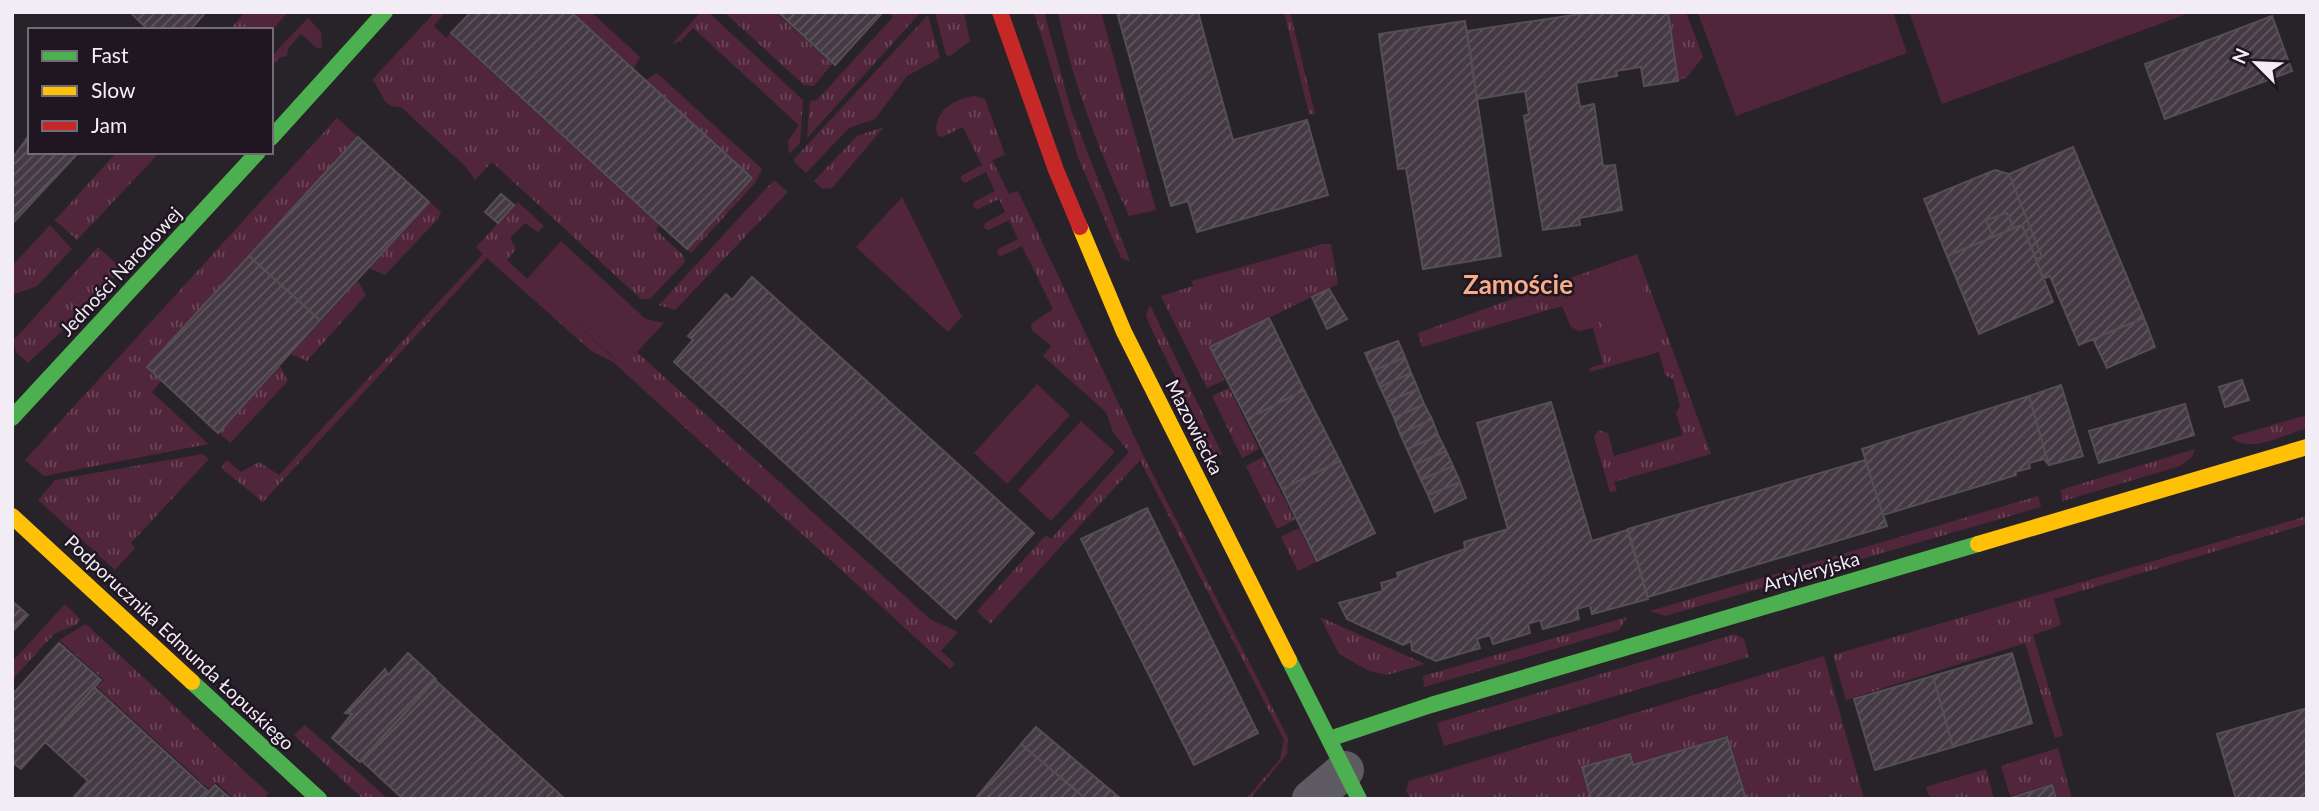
<svg xmlns="http://www.w3.org/2000/svg" width="2319" height="811" font-family="Lato,sans-serif">
<style>
.grass{fill:url(#grass-tufts)}
.green{fill:#52263a}
.building{fill:url(#building-hatch);stroke:#544f54;stroke-width:2}
.lines{fill:none;stroke-linecap:round;stroke-linejoin:round}
.street{stroke:#5f5b63;stroke-width:38}
.fast{stroke:#4caf50;stroke-width:16}
.slow{stroke:#ffc107;stroke-width:16}
.jam{stroke:#c62828;stroke-width:16}
.labels{text-anchor:middle;dominant-baseline:central;stroke-width:5;stroke-linejoin:round;paint-order:stroke}
.street-label{font-size:19px;fill:#f2ecf4;stroke:#1f1622}
.district-label{font-size:26px;font-weight:bold;fill:#f6ad87;stroke:#1f1622}
</style>
<defs>
<pattern id="grass-tufts" width="24" height="20" patternUnits="userSpaceOnUse" patternTransform="scale(1.75)"><rect width="24" height="20" fill="#52263a"/><path d="M3 7l-1-3M5 7V3M7 7l1-3M15 17l-1-3M17 17v-4M19 17l1-3" fill="none" stroke="#6b4657"/></pattern>
<pattern id="building-hatch" width="6" height="6" patternUnits="userSpaceOnUse" patternTransform="scale(1.75)"><rect width="6" height="6" fill="#453a43"/><path d="M-1 1l2-2M0 6l6-6M5 7l2-2" fill="none" stroke="#60575f"/></pattern>
</defs>
<rect width="100%" height="100%" fill="#282329"/>
<path class="grass" d="M245,12H288L271,31L229,30Z
M435,12H445L434,26L446,38L450,34L659,225L656,230L683,255L685,262L650,299H641L492,162L475,180L466,167L401,107C381,108 383,91 372,80Z
M572,12H591L640,57L634,68Z
M701,12H708L803,100L800,143L789,154L788,141L799,125L693,28L682,40L672,44Z
M724,12H775L832,64L814,86L804,85Z
M889,12H921L807,138L810,101L817,100L893,17Z
M935,12H964L970,41L950,56L946,55Z
M1034,12H1044L1071,110L1130,261L1121,258L1078,157Z
M1058,12H1101L1156,210L1129,216C1099,150 1073,83 1058,12Z
M1284,12H1290L1315,114H1309Z
M1669,12H1686L1703,57L1687,77L1678,81Z
M928,15L940,58L907,76L875,119L849,128L806,173L794,162V159Z
M308,18L321,32L322,48H317L301,34L288,48L287,56L281,57L271,66V57Z
M657,73L762,169L755,183L691,253L687,249L753,178L646,80Z
M974,96L985,99L1005,155L992,160L1009,194L1018,191L1144,457L1288,738L1287,754L1250,799H1246L1280,759L1284,740L1140,460L990,624L977,611L1046,535L1051,539L1129,452L1113,432L1106,412L1043,356L1051,346L1032,330L1031,324L1053,309L1022,246L1001,256L997,254L998,249L1018,239L1009,220L988,230L984,228L985,223L1005,212L999,199L978,209L973,207L974,202L995,191L986,172L965,183L961,180V176L982,165L963,127L942,137L937,135C932,112 954,99 974,96Z
M337,118L358,137L147,368L161,381L152,392L208,444L44,476L25,460Z
M884,127L832,188L822,189L814,181L857,136Z
M117,152H160L77,240L55,220Z
M774,180L788,192L675,310L659,305Z
M430,202L441,212L438,219L385,275L369,268Z
M518,202L544,226L538,232L525,223L510,238L516,249L507,260L614,359L649,322L646,319L664,323L637,352L930,619L958,632L941,651L955,664L950,669L613,362L591,351L487,258L263,502L221,468L227,460L241,472L259,462L279,475L483,254L476,247Z
M50,225L72,249L37,286L12,295V266Z
M1323,244H1331L1338,284L1209,347L1225,380L1207,388L1161,296L1193,286L1192,281Z
M98,247L122,269L84,310L28,363L16,352L14,340Z
M1637,254L1711,454L1614,482L1617,491L1610,492L1594,437L1598,430L1608,433L1614,456L1683,435L1676,413L1680,406L1673,379L1665,375L1659,352L1590,372L1589,368L1603,364L1593,328L1579,331L1571,327L1562,306L1422,347L1418,333Z
M358,281L366,295L307,361L291,354Z
M1150,305L1222,454L1215,458L1151,328L1146,315Z
M280,366L288,381L230,443L219,433Z
M1229,388L1259,449L1242,458L1212,396Z
M2307,415V428C2287,434 2248,455 2231,437Z
M2195,449L2192,457L2180,466L2063,501L2060,490Z
M203,454L209,459L131,543L135,548L115,570L38,500L55,480Z
M1263,457L1295,520L1277,529L1246,466Z
M2038,496L2041,507L1665,616L1650,611Z
M2307,516V524L2054,599L2061,625L2033,635L2063,735L2055,738L2025,643L1846,700L1833,655Z
M1299,528L1316,562L1298,571L1281,537Z
M65,604L80,619L77,624L54,634L12,680V662Z
M1320,617L1425,664L1387,675L1369,671L1339,654Z
M1627,617L1619,630L1424,687L1423,676Z
M86,624L268,793L265,799H234L216,782L209,789L97,687L104,680L59,640Z
M1735,634L1744,639L1749,657L1444,746L1437,723Z
M1824,656L1864,799H1747L1728,735L1634,765L1630,753L1581,766L1590,799H1410L1406,790L1409,781Z
M305,725L388,799H363L294,735Z
M2058,748L2072,799H2057L2052,784L2010,796L2001,766Z
M1986,769L1994,799H1930L1926,787Z"/>
<path class="green" d="M1893,12L1907,53L1736,116L1698,13Z
M1909,12H2192L1942,104Z
M902,197L961,315L965,313L948,332L856,247Z
M561,241L649,322L615,359L527,279Z
M1633,265L1663,339L1617,360L1611,356L1600,321L1593,319L1581,323L1575,320L1566,292Z
M1037,384L1070,415L1007,484L974,453Z
M1081,421L1115,452L1051,521L1018,490Z"/>
<path class="building" d="M130,12H206L190,30H148Z
M471,12H571L752,178L687,249L451,33Z
M778,12H883L835,65Z
M1117,12H1198L1233,140L1307,120L1328,195L1197,232L1188,201L1171,206Z
M1593,12H1668L1678,81L1644,86L1641,67L1616,71L1617,76L1576,83L1580,107L1594,104L1603,166L1615,165L1622,210L1579,218L1580,225L1543,230L1524,116L1529,114L1525,91L1477,99L1467,31Z
M2272,16L2292,71L2165,119L2145,64Z
M1465,21L1501,256L1423,269L1406,168L1398,169L1379,34Z
M30,134V152H79L12,224V159Z
M358,137L429,202L320,320L249,256Z
M2073,147L2144,318L2079,345L2050,276L2043,279L2036,259L2042,257L2009,174Z
M1995,170L2009,174L2042,257L2036,259L2022,225L2014,228L2007,213L1986,220L1993,237L1947,256L1924,199Z
M501,194L514,205L498,223L485,212Z
M2007,213L2014,228L1993,237L1986,220Z
M2022,225L2053,302L1979,334L1947,256Z
M249,256L320,320L218,433L147,367Z
M752,277L1034,533L956,619L674,362L693,340L688,336L726,294L732,300Z
M1329,289L1347,319L1327,329L1312,297Z
M1269,318L1304,390L1247,419L1210,347Z
M2144,318L2155,347L2107,368L2093,339Z
M1398,341L1405,357L1373,371L1365,353Z
M1405,357L1411,373L1380,387L1373,371Z
M1411,373L1418,389L1387,402L1380,387Z
M2242,380L2249,400L2225,407L2219,387Z
M2061,385L2083,456L2049,465L2029,396Z
M1418,389L1424,404L1394,418L1387,402Z
M1304,390L1340,461L1282,489L1247,419Z
M2029,396L2049,465L2044,459L2029,463L2030,468L2015,472L2016,475L1883,515L1862,449Z
M1551,402L1592,541L1627,530L1648,599L1592,614L1590,605L1577,609L1579,619L1543,629L1540,620L1528,624L1530,633L1493,644L1490,635L1483,637L1477,639L1480,648L1436,661L1412,650L1411,641L1403,645L1347,619L1339,603L1383,591L1381,583L1398,578L1397,573L1465,549L1464,542L1508,529L1477,423Z
M1424,404L1432,419L1400,434L1394,418Z
M2185,404L2194,435L2099,463L2089,431Z
M1432,419L1438,435L1407,449L1400,434Z
M1438,435L1446,451L1414,465L1407,449Z
M1446,451L1453,466L1421,480L1414,465Z
M1865,460L1887,526L1648,597L1628,529Z
M1340,461L1375,533L1317,561L1282,489Z
M1453,466L1460,482L1428,495L1421,480Z
M1460,482L1466,498L1435,512L1428,495Z
M1147,508L1258,733L1194,765L1081,539Z
M12,601L28,615L12,632Z
M59,643L101,680L21,769L12,762V695Z
M408,653L436,679L360,762L332,738L352,714L345,713L385,669L388,675Z
M2012,653L2032,723L1953,747L1933,676Z
M1933,676L1953,747L1875,770L1854,699Z
M435,680L565,799H403L361,760Z
M94,687L209,792L202,799H72L88,781L45,742Z
M2307,708V799H2236L2217,734Z
M1036,727L1121,799H1086L1021,744Z
M1727,737L1746,799H1591L1582,767L1630,754L1633,765Z
M1021,744L1078,792L1086,799H975Z
M215,785L231,799H202Z
M2052,785L2056,799H2007Z"/>
<g class="lines">
<path class="street" d="M1311,799L1345,770"/>
<path class="fast" d="M271,138L385,12
M12,418L258,152
M1289,660L1359,799
M192,682L319,799
M1329,739L1431,705L1978,544"/>
<path class="slow" d="M1080,227L1124,332L1289,660
M12,516L192,682
M1978,544L2307,447"/>
<path class="jam" d="M1000,12L1056,170L1080,227"/>
</g>
<g class="labels">
<g class="street-label">
<text transform="translate(120 271) rotate(-47)">Jedności Narodowej</text>
<text transform="translate(1195 427) rotate(63)">Mazowiecka</text>
<text transform="translate(1811 571) rotate(-16)">Artyleryjska</text>
<text transform="translate(180 642) rotate(43)">Podporucznika Edmunda Łopuskiego</text>
</g>
<g class="district-label">
<text x="1518" y="284">Zamoście</text>
</g>
</g>
<rect width="2319" height="811" fill="none" stroke="#f2ecf4" stroke-width="28"/>
<rect x="28" y="28" width="245" height="126" fill="#1f1622" stroke="#736c76" stroke-width="2"/>
<rect x="42" y="51" width="35" height="10" fill="#4caf50" stroke="#736c76" stroke-width="2"/>
<text x="91" y="63" font-size="21" fill="#f2ecf4">Fast</text>
<rect x="42" y="86" width="35" height="10" fill="#ffc107" stroke="#736c76" stroke-width="2"/>
<text x="91" y="98" font-size="21" fill="#f2ecf4">Slow</text>
<rect x="42" y="121" width="35" height="10" fill="#c62828" stroke="#736c76" stroke-width="2"/>
<text x="91" y="133" font-size="21" fill="#f2ecf4">Jam</text>
<g transform="translate(2256 63) rotate(294)" stroke="#1f1622" stroke-width="5" paint-order="stroke">
<path d="M0-5L12 26L0 18L-12 26Z" fill="#f2ecf4"/>
<text y="-10" font-size="19" font-weight="bold" text-anchor="middle" fill="#f2ecf4">N</text>
</g>
</svg>
